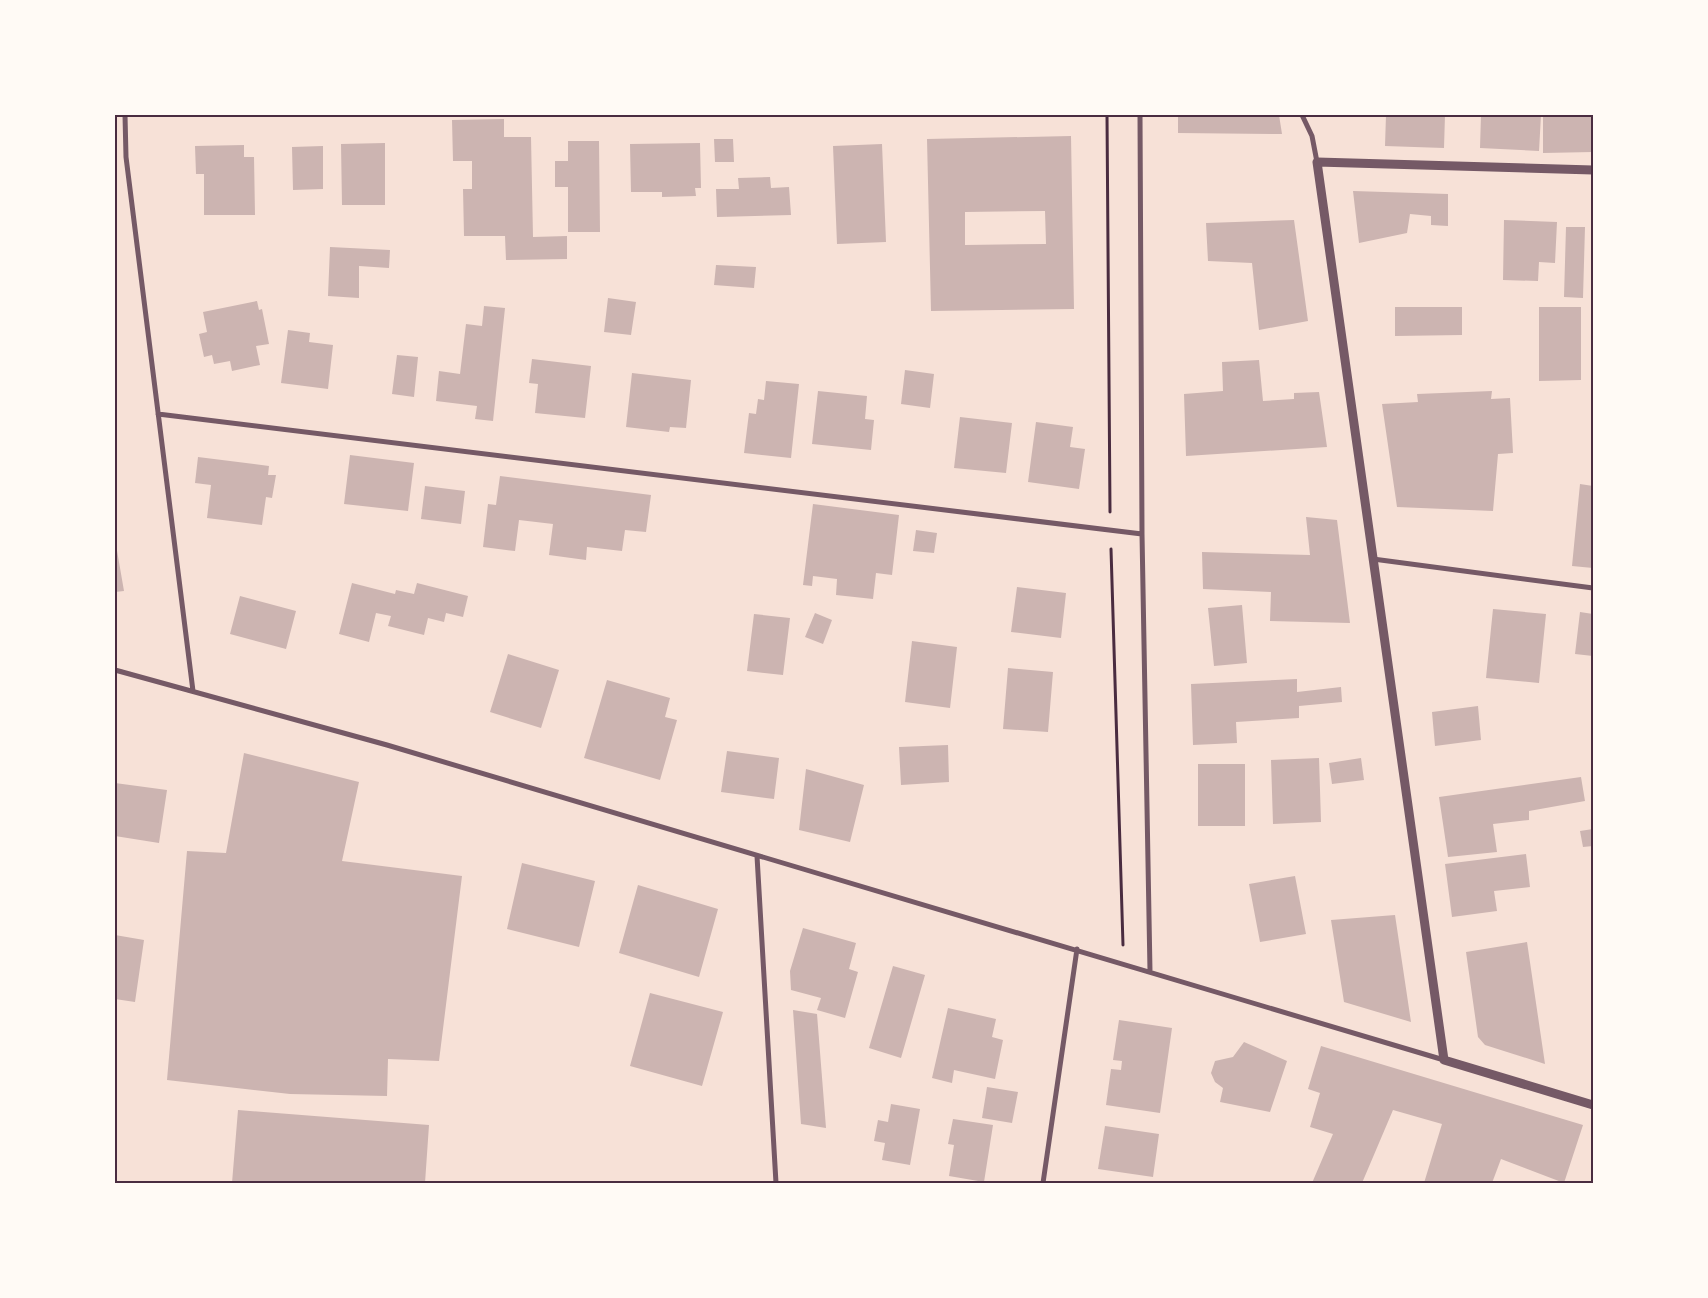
<svg xmlns="http://www.w3.org/2000/svg" width="1708" height="1298" font-family="Lora,serif">
<style>
.building{fill:#ccb4b1;fill-rule:evenodd}
.lines{fill:none;stroke-linecap:round;stroke-linejoin:round}
.path{stroke:#4a2c40;stroke-width:3}
.minor{stroke:#755966;stroke-width:5}
.tertiary{stroke:#755966;stroke-width:9}
.neatline{fill:none;stroke:#4a2c40;stroke-width:2}
</style>
<rect width="100%" height="100%" fill="#f7e1d7"/>
<path class="building" d="M1178,115H1279L1282,134L1178,133Z
M1386,115H1445L1444,148L1385,146Z
M1481,115H1541L1539,151L1480,148Z
M1543,115H1593V152L1543,153Z
M504,119V137H531L533,237L567,236V259L506,260L505,236H464L463,189H472V161H453L452,120Z
M1071,136L1074,309L931,311L927,139ZM1045,211L1046,244L965,245V212Z
M714,139H733L734,162H715Z
M568,141H599L600,232H568V187H555V161H568Z
M385,143V205H342L341,144Z
M700,143L701,188H695L696,196L662,197V192H631L630,144Z
M882,144L886,242L837,244L833,146Z
M244,145V157H254L255,215H204V174H196L195,146Z
M323,146V189L293,190L292,147Z
M770,177L771,188L789,187L791,215L717,217L716,189H739L738,178Z
M1353,191L1448,194V226L1431,225V216L1410,214L1407,233L1359,243Z
M1294,220L1308,321L1259,330L1252,263L1208,261L1206,223Z
M1504,220L1557,222L1555,263L1539,262L1538,281L1503,280Z
M1566,227H1585L1583,298L1564,297Z
M330,247L390,250L389,268L359,266V298L328,296Z
M716,265L756,267L754,288L714,285Z
M608,298L636,302L631,335L604,332Z
M257,301L259,310L262,309L269,344L256,346L260,365L232,371L230,361L214,364L212,355L204,357L199,334L207,332L203,312Z
M484,306L505,308L493,421L475,419L477,406L436,401L439,371L460,374L466,324L482,326Z
M1395,307H1462V335L1395,336Z
M1539,307H1581V380L1539,381Z
M288,330L310,333L309,342L333,345L328,389L281,383Z
M397,355L418,357L414,397L392,394Z
M532,359L591,366L585,418L535,413L538,384L529,383Z
M1259,360L1263,401L1294,399V393L1319,392L1327,447L1186,456L1184,394L1223,391L1222,362Z
M905,370L934,374L930,408L901,404Z
M632,373L691,380L686,428L670,427L669,432L626,427Z
M766,381L799,384L791,458L744,453L749,413L756,414L758,399L764,400Z
M818,391L867,396L865,419L874,420L871,450L812,444Z
M1492,391L1491,399L1510,398L1513,453L1498,454L1493,511L1397,507L1382,404L1418,402L1417,394Z
M960,417L1012,423L1006,473L954,468Z
M1036,422L1073,427L1070,447L1085,449L1079,489L1028,482Z
M350,455L414,463L408,511L344,504Z
M198,457L269,466L268,475H276L272,498L266,497L262,525L207,518L211,485L195,483Z
M500,476L651,495L646,532L625,530L622,551L587,547L586,560L549,555L553,524L519,520L515,551L483,547L488,504L496,505Z
M1580,484L1593,486V568L1572,566Z
M425,486L465,491L461,524L421,519Z
M813,504L899,515L892,575L876,573L873,599L836,595L837,579L813,576L812,586L803,585Z
M1306,517L1337,520L1350,623L1270,621L1271,592L1203,589L1202,552L1310,555Z
M916,530L937,533L934,553L913,551Z
M115,539L124,591L115,592Z
M352,583L395,594L396,590L414,594L417,583L468,596L463,617L446,613L444,622L428,618L424,635L388,626L391,616L376,613L369,642L339,634Z
M1017,587L1066,593L1061,638L1011,632Z
M240,596L296,611L286,649L230,634Z
M1242,605L1247,663L1214,666L1208,608Z
M1493,609L1546,614L1539,683L1486,678Z
M1580,612L1593,614V656L1575,654Z
M815,613L832,620L823,644L805,637Z
M754,614L790,618L783,675L747,671Z
M912,641L957,647L950,708L905,702Z
M508,654L559,670L541,728L490,712Z
M1008,668L1053,672L1048,732L1003,729Z
M1297,679V692L1341,687L1342,702L1299,706V718L1236,722L1237,743L1193,745L1191,684Z
M607,680L670,698L665,717L677,720L660,780L584,758Z
M1478,706L1481,740L1435,746L1432,712Z
M948,745L949,782L901,785L899,747Z
M727,751L779,758L774,799L721,792Z
M244,753L359,782L342,861L462,876L439,1061L388,1059L387,1096L290,1094L167,1080L187,851L226,853Z
M1319,758L1321,822L1273,824L1271,760Z
M1361,758L1364,780L1332,784L1329,763Z
M1198,764H1245V826H1198Z
M806,769L864,785L850,842L799,830Z
M1581,777L1585,801L1529,811V820L1493,824L1497,852L1448,857L1439,797Z
M115,783L167,790L159,843L115,836Z
M1593,829V846L1583,847L1580,831Z
M1526,854L1530,887L1494,891L1497,911L1452,917L1445,864Z
M522,863L595,881L579,947L507,929Z
M1295,876L1306,934L1260,942L1249,884Z
M638,885L718,909L699,977L619,953Z
M1395,915L1411,1022L1344,1002L1331,920Z
M803,928L856,943L849,969L858,972L845,1018L817,1010L821,998L791,990L790,971Z
M115,935L144,940L135,1002L115,999Z
M1527,942L1545,1064L1485,1045L1478,1037L1466,952Z
M893,966L925,975L901,1058L869,1048Z
M650,993L723,1012L702,1086L630,1066Z
M948,1008L996,1019L992,1037L1003,1040L995,1079L954,1070L952,1083L932,1078Z
M793,1010L817,1014L826,1128L801,1124Z
M1119,1020L1172,1028L1160,1113L1106,1105L1111,1069L1121,1070L1122,1061L1113,1060Z
M1244,1042L1287,1061L1270,1112L1220,1102L1223,1088L1215,1082L1211,1073L1215,1061L1233,1057Z
M1321,1046L1583,1125L1564,1183L1501,1159L1492,1183H1424L1442,1124L1393,1110L1362,1183H1312L1333,1134L1310,1127L1320,1093L1308,1089Z
M987,1087L1018,1092L1012,1123L982,1118Z
M891,1104L920,1109L910,1165L882,1160L885,1143L874,1141L878,1120L888,1122Z
M238,1110L429,1125L425,1183H232Z
M953,1119L993,1125L984,1182L949,1176L954,1145L948,1144Z
M1105,1126L1159,1134L1153,1177L1098,1169Z"/>
<g class="lines">
<path class="path" d="M1107,115L1110,512
M1111,549L1123,945"/>
<path class="minor" d="M125,115L126,157L193,691
M1140,115L1142,534L1150,971
M1302,115L1312,136L1317,162
M158,414L1142,534
M1373,559L1593,588
M115,670L387,745L1444,1060
M757,856L776,1183
M1043,1183L1077,949"/>
<path class="tertiary" d="M1593,170L1317,162L1444,1060L1593,1105"/>
</g>
<rect width="1708" height="1298" fill="none" stroke="#fffaf5" stroke-width="232"/>
<rect x="116" y="116" width="1476" height="1066" class="neatline"/>
</svg>
